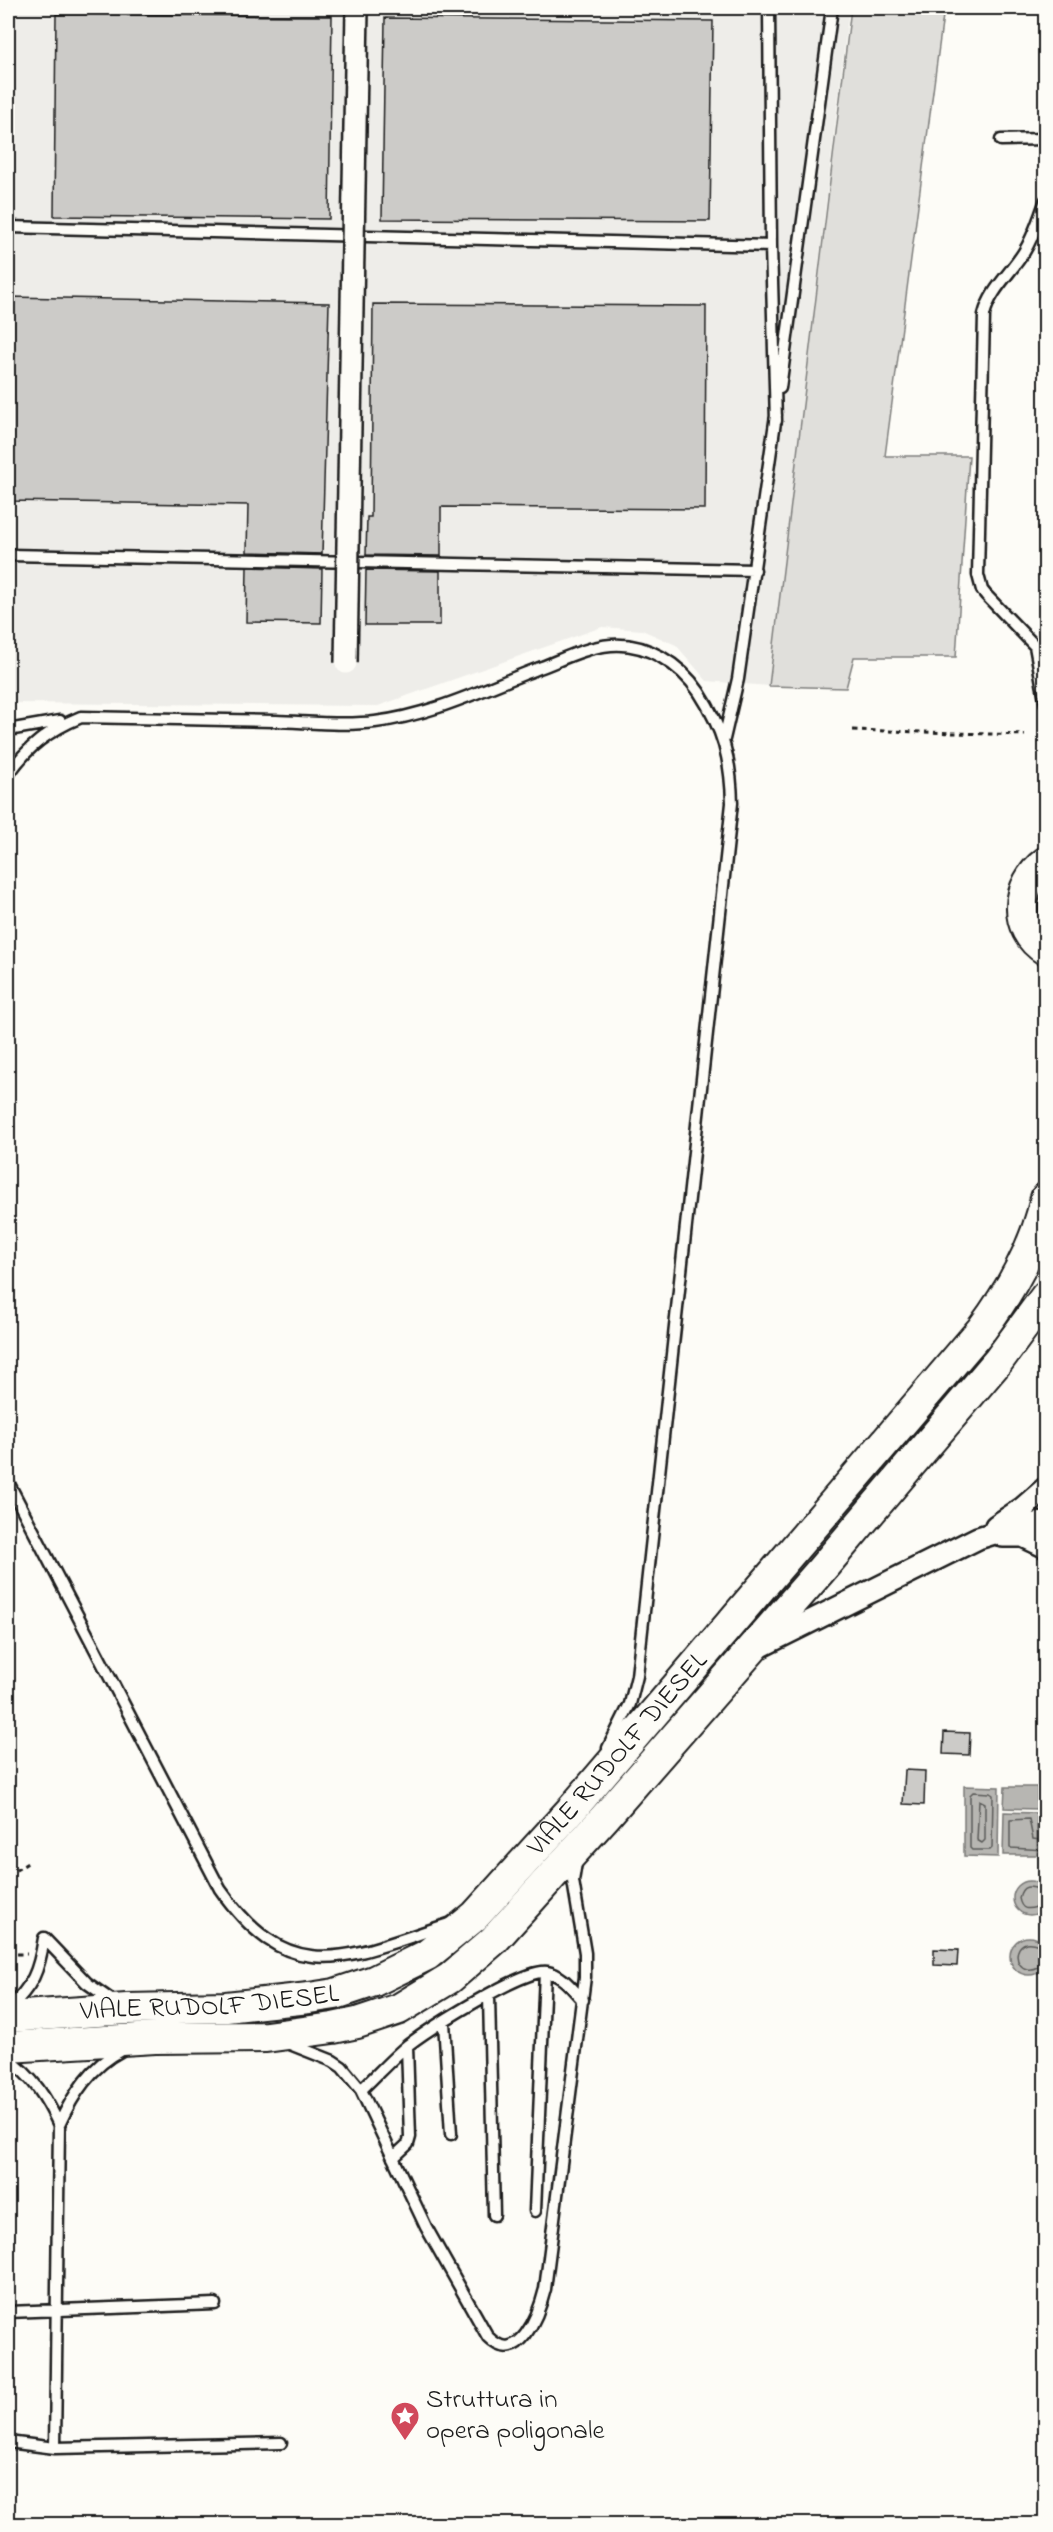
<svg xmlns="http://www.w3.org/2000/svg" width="1053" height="2532" font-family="'Indie Flower',sans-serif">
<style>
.built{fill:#eeede9}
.green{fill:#e0dfdb;stroke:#7e7e7c;stroke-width:1.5}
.water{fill:#b7b6b2;stroke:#797876;stroke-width:1.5}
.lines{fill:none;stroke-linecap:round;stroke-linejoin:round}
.shore{stroke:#5a5a58;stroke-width:1.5}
.building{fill:#cccbc8;stroke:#1c1c1c;stroke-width:1.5}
.lane-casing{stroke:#1c1c1c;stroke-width:15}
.street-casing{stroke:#1c1c1c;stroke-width:26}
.secondary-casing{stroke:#1c1c1c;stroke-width:34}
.path{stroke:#1c1c1c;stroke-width:3;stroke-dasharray:4.5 4.5;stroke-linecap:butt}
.lane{stroke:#fdfcf7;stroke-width:10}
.street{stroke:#fdfcf7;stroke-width:21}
.secondary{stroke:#fdfcf7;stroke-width:30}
.street-bridge-casing{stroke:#1c1c1c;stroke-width:26;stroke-linecap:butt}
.street-bridge{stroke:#fdfcf7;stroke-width:21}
.labels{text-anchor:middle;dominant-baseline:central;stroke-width:5;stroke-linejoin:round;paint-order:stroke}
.street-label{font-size:27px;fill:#1c1c1c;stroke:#fdfcf7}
.poi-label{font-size:27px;fill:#1c1c1c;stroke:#fdfcf7;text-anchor:start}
</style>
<rect width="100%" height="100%" fill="#fdfcf7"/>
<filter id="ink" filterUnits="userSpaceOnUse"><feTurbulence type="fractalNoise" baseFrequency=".0167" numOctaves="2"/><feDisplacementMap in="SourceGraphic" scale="12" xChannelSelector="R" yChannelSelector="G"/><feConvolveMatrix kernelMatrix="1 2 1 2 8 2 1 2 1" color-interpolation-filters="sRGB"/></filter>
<g filter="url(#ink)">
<path class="built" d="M8,8H849L769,686L707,681L676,645L642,630L602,627L378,706L8,703Z"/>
<path class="green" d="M851,8H944L885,456H969L956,657H854L846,688L769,686Z
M1045,875V932C1029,912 1034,896 1045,875Z"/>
<path class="water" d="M964,1786L999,1787L998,1857L964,1856Z
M1005,1787H1037V1809L1004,1808Z
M1041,1787H1045V1856H1040Z
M1004,1812L1037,1813V1855H1003Z
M1013 1898a17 17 0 1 1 34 0a17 17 0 1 1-34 0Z
M1010 1956a19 19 0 1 1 38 0a19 19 0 1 1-38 0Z"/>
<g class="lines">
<path class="shore" d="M973,1792L990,1793L993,1795L992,1848L990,1850H972L970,1848V1795Z
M979,1800L985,1803V1840L982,1843L977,1840Z
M1046,1836L1040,1840L1033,1839L1029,1819L1010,1820V1848L1046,1850
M1046,1891C1034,1889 1023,1880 1019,1898C1022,1916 1034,1906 1046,1905
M1046,1947C1039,1946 1033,1941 1026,1943C1014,1946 1014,1966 1027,1969C1034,1971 1039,1965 1046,1964"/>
</g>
<path class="building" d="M56,14L332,16L329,219L54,216Z
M385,18L713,21L710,221L382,219Z
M8,297L329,303L322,554L247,552L248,505L8,501Z
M373,304L706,306L705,509L441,507V556L366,555L367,517H371Z
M247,567L322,569L321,623L246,622Z
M366,570L440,571V625H365Z
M944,1732L970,1733L969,1755L943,1754Z
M905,1770L925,1771L924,1805L903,1804Z
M934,1949L958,1950L957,1966L934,1965Z"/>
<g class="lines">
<g class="lane-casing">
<path id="lane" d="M769,8L771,246
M1001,140L1046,139
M1046,200C1039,218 1034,236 1024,252C1011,273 990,290 984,315L978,575L982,590L986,595L1035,646L1046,704
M8,227L771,246L776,421
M780,388L832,8
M8,555L755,570
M8,730L60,721
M724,739L738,679L776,415
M8,775C27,747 49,730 81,717C146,718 211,720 276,721C308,722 343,726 375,722C433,715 488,687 542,667C565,658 587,647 611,645C646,642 680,664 699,692C723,729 731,759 732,803L637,1676L630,1704L608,1748
M8,1482L220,1889C292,1992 351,1955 449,1924
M489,1996L494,2215
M8,2009C33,1986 39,1971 44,1938L87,1983L114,2002
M444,2022L451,2134
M290,2044L333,2061L342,2067L361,2090L426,2227L488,2337C519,2369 539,2313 545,2289L585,1977V1953L573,1881L576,1863
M8,2059C33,2077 46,2097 59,2125C73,2094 91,2066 122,2050
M361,2090C377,2075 392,2058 408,2045C429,2029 524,1968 547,1972C563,1975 572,1989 583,2000
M393,2158L408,2144L410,2137L407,2046
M535,2211L545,1972
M8,2312L215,2304
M8,2442L55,2448L281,2443
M55,2448L59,2125"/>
</g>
<g class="street-casing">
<path id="street" d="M996,1526L1023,1508L1046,1488
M1003,1536H1023L1046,1547
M759,1647L978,1538L1017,1526L1046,1523"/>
</g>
<g class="secondary-casing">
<g id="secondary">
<path d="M1046,862C1016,884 1012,929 1046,950"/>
<path id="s1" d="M8,2017L127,2009L226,2007L309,1998L335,1994L374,1981L427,1955L475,1916L572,1809L982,1329C1011,1290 1036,1246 1046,1198"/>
<path d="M8,2047L155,2038L266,2037L333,2028L357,2023L399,2009L450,1978L494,1940L606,1816L821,1570L999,1360L1046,1296"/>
</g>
</g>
<path class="path" d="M853,730L1025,735
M8,1875L31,1861
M8,1954H27"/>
<use href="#lane" class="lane"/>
<use href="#street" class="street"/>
<use href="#secondary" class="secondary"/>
<g class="street-bridge-casing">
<path id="street-bridge" d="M346,663L357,8"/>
</g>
<use href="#street-bridge" class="street-bridge"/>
</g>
</g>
<defs>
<g id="sight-pin" transform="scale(1.5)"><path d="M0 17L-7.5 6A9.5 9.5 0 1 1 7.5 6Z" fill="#d1495b" stroke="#fdfcf7"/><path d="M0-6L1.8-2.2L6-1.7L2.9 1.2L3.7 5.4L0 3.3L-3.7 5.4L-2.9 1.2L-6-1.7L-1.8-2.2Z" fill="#fff"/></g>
</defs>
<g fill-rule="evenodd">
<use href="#sight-pin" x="405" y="2416"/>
</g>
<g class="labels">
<g class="street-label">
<text stroke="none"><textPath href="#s1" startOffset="706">VIALE RUDOLF DIESEL</textPath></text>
<text stroke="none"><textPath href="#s1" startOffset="202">VIALE RUDOLF DIESEL</textPath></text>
</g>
<g class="poi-label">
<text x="426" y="2400">Struttura in<tspan x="426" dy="31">opera poligonale</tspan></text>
</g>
</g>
<rect width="1053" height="2532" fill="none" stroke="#fdfcf7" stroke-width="30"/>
<rect x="15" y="15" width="1023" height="2502" fill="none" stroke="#1c1c1c" stroke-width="2" filter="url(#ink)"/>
</svg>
